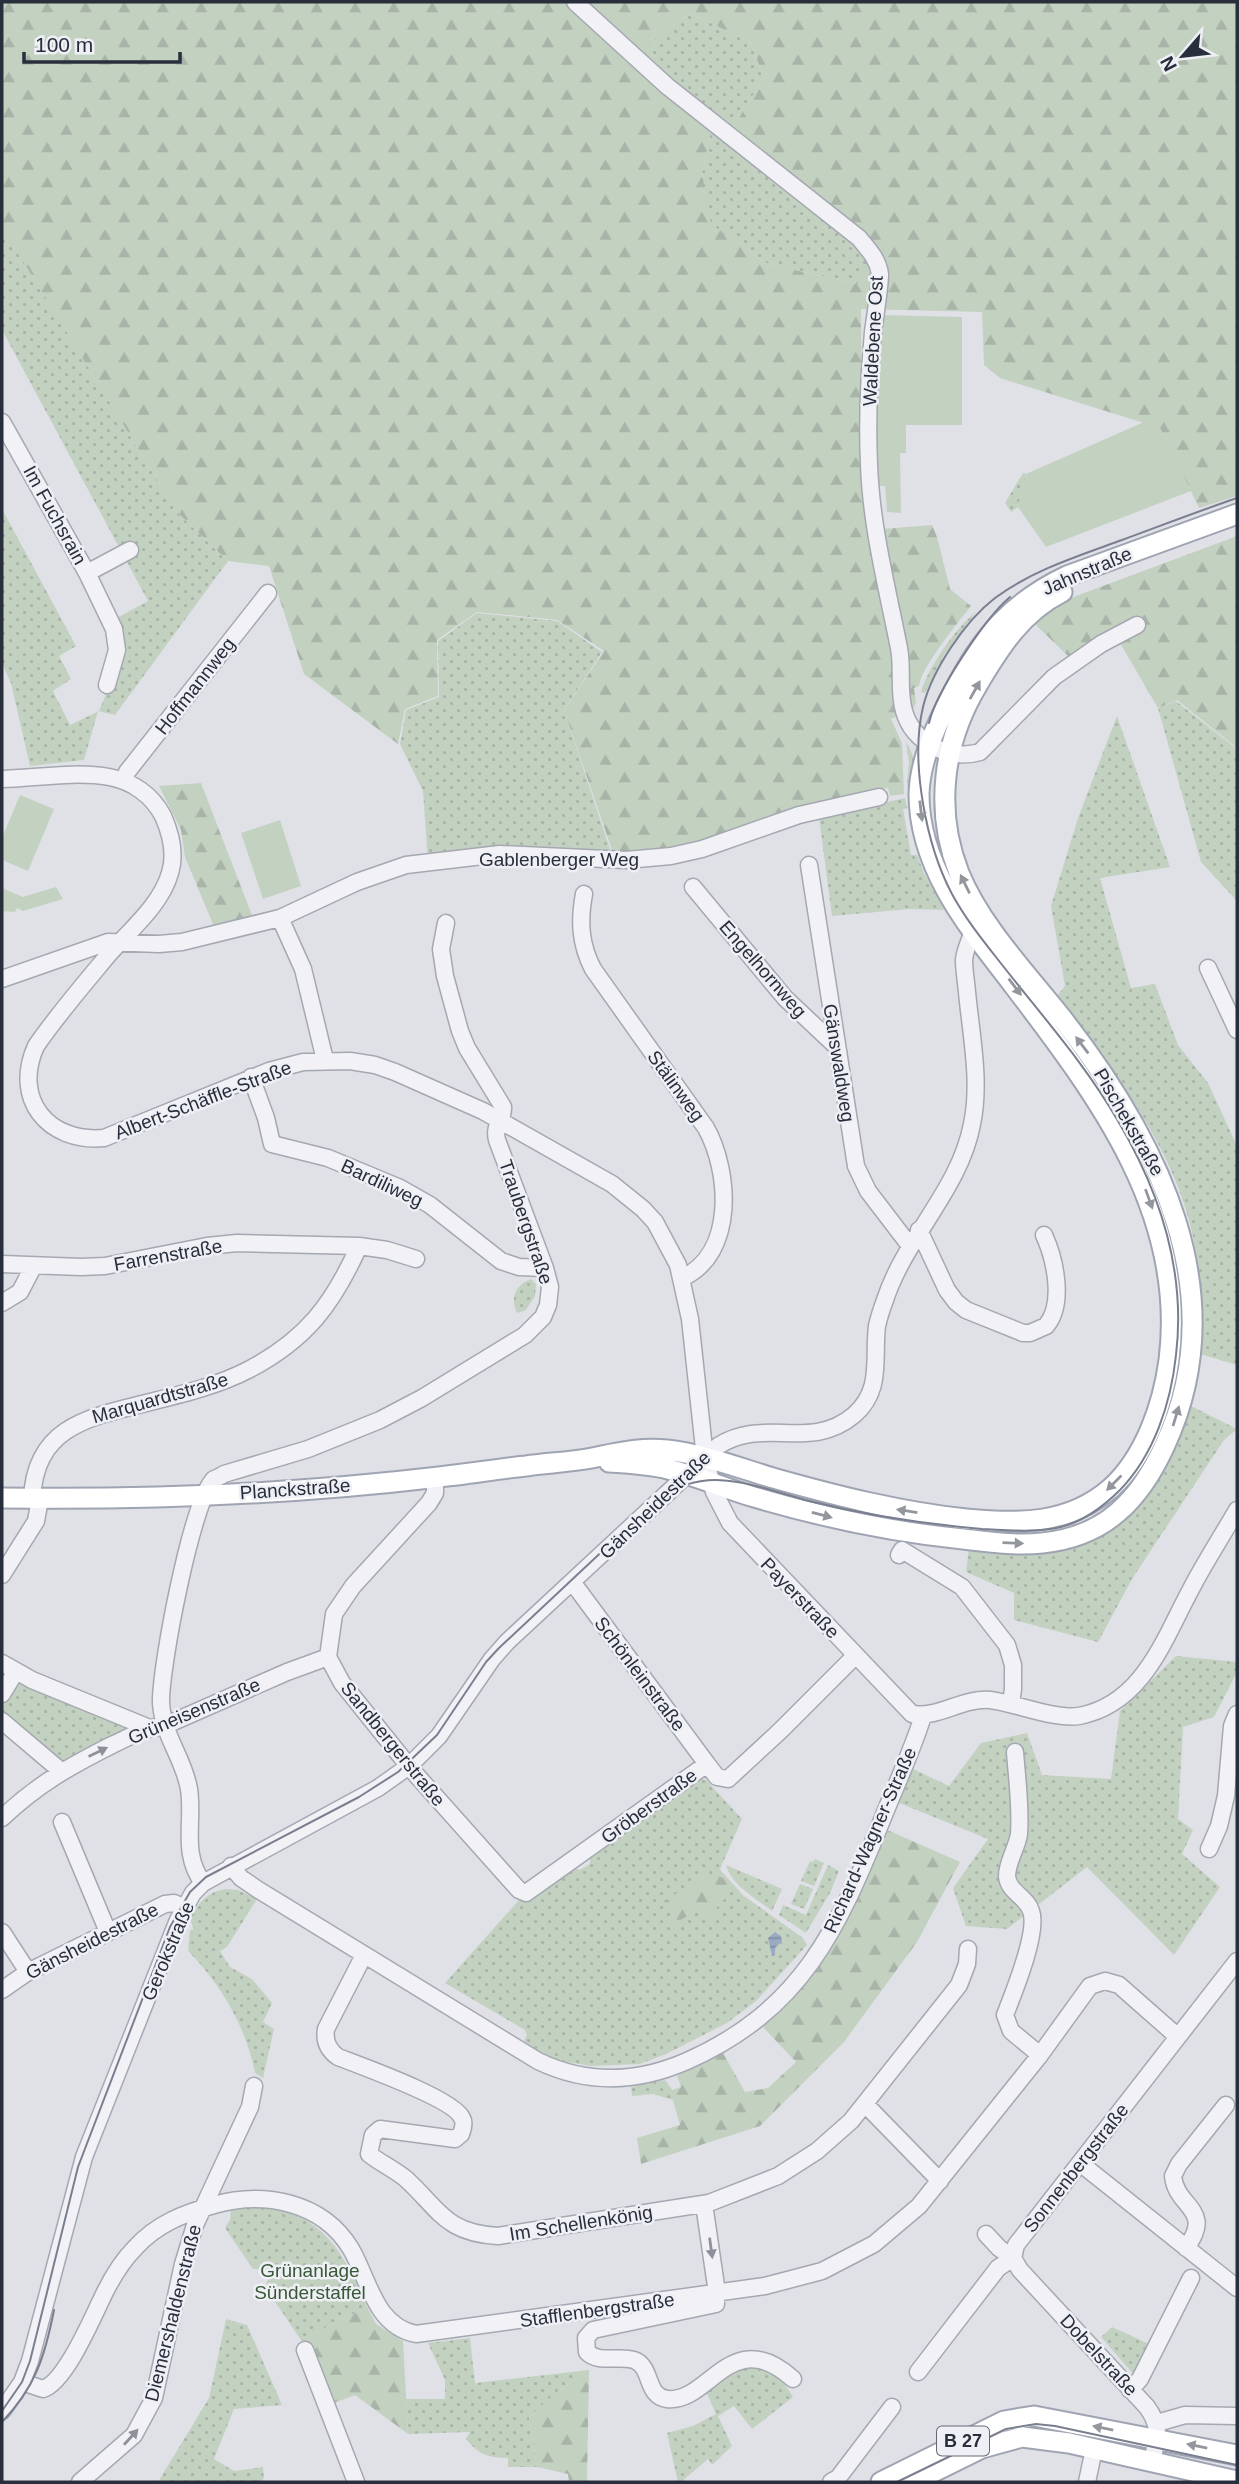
<svg xmlns="http://www.w3.org/2000/svg" width="1239" height="2484" font-family="Helvetica,sans-serif">
<style>
.green{fill:url(#green-dots)}
.forest{fill:url(#forest-firs);fill-rule:evenodd}
.pitch{fill:#c3d1c1}
.water{fill:url(#water-rules)}
.lines{fill:none;stroke-linecap:round;stroke-linejoin:round}
.minor-casing{stroke:#a5a8b1;stroke-width:19}
.major-casing{stroke:#9fa4b2;stroke-width:23}
.minor{stroke:#f2f2f6;stroke-width:16}
.major{stroke:#fff;stroke-width:19}
.tram{stroke:#7a7f90;stroke-width:2}
.oneway{fill:#94969e}
.oneway2{fill:#8e909a}
.labels{text-anchor:middle;dominant-baseline:central;stroke-width:5;stroke-linejoin:round;paint-order:stroke}
.shield{fill:#eef0f5;stroke:#646874;stroke-width:2}
.shield-label{font-size:18px;font-weight:bold;fill:#292e3d}
.street-label{font-size:19px;fill:#292e3d;stroke:#eef0f5}
.park-label{font-size:19px;fill:#395837;stroke:#eef0f5}
</style>
<defs>
<pattern id="green-dots" width="8" height="8" patternUnits="userSpaceOnUse" patternTransform="scale(1.75)"><rect width="8" height="8" fill="#c3d1c1"/><path d="M2 2h.1M6 6h.1" fill="none" stroke="#a8b4a7" stroke-width="1.8" stroke-linecap="round"/></pattern>
<pattern id="forest-firs" width="22" height="20" patternUnits="userSpaceOnUse" patternTransform="scale(1.75)"><rect width="22" height="20" fill="#c3d1c1"/><path d="M5 1l3.5 6h-7zM16 11l3.5 6h-7z" fill="#a8b4a7"/></pattern>
<pattern id="water-rules" width="6" height="5" patternUnits="userSpaceOnUse" patternTransform="scale(1.75)"><rect width="6" height="5" fill="#9cabc5"/><path d="M0 2.5h6" fill="none" stroke="#7f8ca1"/></pattern>
</defs>
<rect width="100%" height="100%" fill="#dfe1e7"/>
<path class="green" d="M690,13L750,42L764,77L731,132L651,63L655,39Z
M711,130L861,250L872,267L857,284L768,264L710,224L702,173Z
M7,234L177,512L228,561L115,715L98,711L84,760L30,766L11,683L2,663V509L76,646L59,656L71,679L53,691L70,725L99,711L124,651L117,618L148,601L2,330V237Z
M1023,473L1026,474L1018,507L1011,512L1005,503Z
M976,612L945,654L925,693L921,692C928,667 958,625 976,612Z
M477,613L557,621L602,652L564,710L613,858L428,861L423,791L400,744L406,710L439,697L438,641Z
M1176,701L1237,749V901L1201,862L1158,708Z
M1117,716L1170,867L1100,878L1131,988L1155,984L1178,1045L1208,1083L1237,1146V1365L1200,1354C1199,1321 1201,1285 1196,1253C1182,1157 1114,1071 1058,995L1065,986L1051,906L1078,818Z
M906,742C923,767 916,804 915,834L907,783L909,762Z
M905,798L907,808L903,809L911,855H917L924,873L944,910L909,909L832,916L819,817Z
M531,1279L536,1284L535,1296L526,1310L517,1313C510,1298 515,1285 531,1279Z
M1189,1405L1237,1429L1224,1440L1132,1579L1098,1642L1014,1620V1593L966,1572L969,1548L1090,1541Z
M1176,1656L1237,1662V1672L1214,1717L1183,1727L1178,1819L1193,1830L1182,1854L1220,1887L1174,1955L1087,1867L1007,1929L966,1926L953,1888L988,1839L897,1802L913,1769L949,1786L981,1743L1027,1733L1042,1775L1111,1779L1120,1711Z
M16,1671L125,1718L126,1729L123,1740L61,1771L2,1721V1694Z
M698,1778L706,1780L742,1819L720,1869L722,1872L744,1896L803,1938L807,1945L756,2001L727,2023L666,2054L640,2064L591,2066L567,2062L549,2057L524,2041L527,2035L525,2030L445,1983L519,1900L528,1901L574,1868L580,1870L590,1864V1856Z
M815,1859L824,1863L814,1886L801,1881L810,1861L813,1862Z
M726,1865L782,1889L772,1911C757,1899 731,1885 726,1865Z
M828,1865L839,1871L830,1893L806,1933L779,1915L783,1905L806,1915Z
M800,1884L813,1889L804,1909L791,1904Z
M226,1889L238,1890L257,1899L227,1947L220,1951L230,1967L252,1979L272,2003L263,2022L274,2029L263,2078L255,2073C246,2027 221,1984 188,1951L190,1930H194L190,1919C199,1902 207,1892 226,1889Z
M665,2080L678,2098L673,2100L653,2094L632,2096L631,2087Z
M254,2206C324,2213 341,2248 367,2307L301,2340L265,2287C271,2277 265,2268 253,2269L225,2228L230,2220L231,2209Z
M226,2319L247,2325L282,2405L234,2409L214,2459L234,2471L263,2467L264,2478L260,2482H158L209,2398Z
M1112,2327L1151,2345L1136,2377L1101,2337Z
M470,2338L475,2383L589,2370L556,2393L529,2417L537,2467H508V2458C488,2458 478,2454 466,2439L470,2432L408,2434L406,2399H445V2380L428,2343Z
M759,2367L778,2374L793,2397L752,2429L734,2406L718,2416L732,2446L712,2465L708,2459L681,2482H678L667,2433L693,2426L716,2414L705,2389L735,2369Z"/>
<path class="forest" d="M2,2H1237V496L1199,508L1160,428L1000,378L984,365L982,312L861,309L862,478L870,530L932,525L937,537L950,589L971,606C957,624 922,666 919,686L914,688L916,702L913,709L891,719L902,743L904,794L890,796L888,788L844,797L686,850L613,853L564,710L604,651L557,620L477,612L437,640L438,696L405,709L398,744L304,674L269,566L228,561L177,512L7,235L2,237ZM690,13L750,42L764,77L731,131L651,63L655,39ZM711,131L861,250L871,267L857,284L768,264L711,224L702,173Z
M1237,536V748L1177,700L1158,708L1113,631L1070,658L1035,624L1052,605Z
M201,783L253,918L215,929L185,857L181,830L159,786Z
M885,1829L960,1862L917,1942L844,2042L760,2126L641,2164L637,2138L680,2125L673,2100L677,2098L672,2090L681,2087L677,2076L723,2053L745,2092L768,2088L796,2062L762,2026C828,1969 853,1908 885,1829Z
M704,1865L711,1875L724,1878L734,1888L718,1906L712,1916H704L697,1910L674,1924L670,1917L671,1912L664,1901L702,1878Z
M367,2307L376,2324L403,2341L408,2434L355,2395L329,2405L307,2349L301,2340Z
M589,2370L587,2482H569L568,2474L537,2467L529,2417L556,2393Z"/>
<path class="pitch" d="M880,315L962,317V425H906V453H900L901,513L887,512L885,486H874Z
M1144,422L1160,428L1191,491L1046,547L1018,507L1026,474Z
M20,795L54,809L28,871L2,860V838Z
M280,820L301,886L263,899L241,833Z
M56,887L63,899L23,911L17,908L15,912L2,911V888L23,897Z"/>
<path class="water" d="M775,1932L781,1936L782,1941L775,1948V1955L772,1956L768,1938Z"/>
<g class="lines">
<g class="minor-casing">
<path id="minor" d="M575,2L667,86L859,238C868,249 878,259 880,274C880,287 875,317 873,332C869,376 867,421 869,464C871,526 887,587 899,648C903,668 898,691 904,711C913,743 950,761 980,752L1054,677L1101,644L1137,625
M2,422L87,573L114,629L117,650L107,685
M87,573L130,550
M2,779C35,778 76,771 109,777C132,781 152,795 163,816C171,834 176,854 170,873C161,905 130,930 109,954C84,984 58,1014 36,1046C12,1099 48,1143 104,1138L269,1071L303,1062L350,1061L375,1065L395,1072L483,1111L612,1184L643,1209L655,1222L678,1265L690,1319L705,1458L714,1492L730,1523L912,1714C940,1718 961,1698 990,1700C1015,1703 1056,1720 1079,1716C1143,1704 1164,1639 1191,1589C1205,1562 1222,1536 1237,1510
M124,781L127,772L268,593
M809,865L856,1166L868,1191L910,1246
M693,887L785,998L837,1047
M584,894C579,921 580,944 593,969L706,1128C730,1171 736,1254 682,1278
M280,918L303,969L325,1060
M1208,968L1237,1030
M2,979L108,942L159,944L182,942L280,918L357,882L406,865L500,854L626,860L671,856L702,849L799,815L879,797
M251,1077L266,1118L272,1144L328,1158L400,1188L430,1205L501,1261L519,1267L545,1268
M919,1230L947,1290L956,1302L966,1310L1023,1333H1030L1046,1326C1065,1304 1055,1259 1044,1235
M2,1264L81,1267L105,1266L207,1246L237,1243L359,1246L387,1250L416,1259
M2,1303L20,1292L33,1267
M435,1478V1493L429,1503L353,1586L334,1614L328,1657L342,1683L411,1769L519,1890L526,1893L707,1764L717,1777L728,1779L780,1731L855,1656
M32,1499C35,1429 85,1418 142,1404C178,1395 215,1387 248,1370C306,1340 333,1304 359,1246
M899,1555L902,1550L962,1587L1007,1645L1013,1665V1689L1011,1703
M2,1575L36,1521L40,1499
M573,1583L707,1764
M2,1663L32,1680L147,1727
M2,1694L16,1671
M2,1721L61,1771
M1015,1752C1017,1779 1021,1807 1019,1834C1017,1848 1007,1862 1007,1876C1008,1892 1027,1897 1031,1911C1039,1932 1013,1994 1005,2015L1011,2031L1040,2055
M2,1818C38,1784 70,1766 114,1744C132,1736 143,1728 164,1726L287,1672L328,1657
M62,1822L108,1932
M1209,1849L1219,1826L1226,1796L1232,1726L1237,1714
M231,1866L241,1878L257,1889L538,2061C588,2085 637,2083 687,2061C802,2010 838,1929 882,1820C896,1785 912,1751 923,1716
M203,1883C181,1853 194,1823 189,1789C184,1759 163,1736 161,1703C160,1669 192,1500 214,1479C215,1479 223,1475 224,1474L308,1449L380,1420L422,1398L525,1335L543,1317L548,1305L550,1287L545,1268L497,1140C493,1124 504,1120 503,1107L467,1048L460,1031L445,976L441,949L446,923
M2,1932L28,1972
M364,1955L326,2029C324,2041 328,2050 338,2057C361,2066 454,2099 462,2118C465,2123 463,2129 461,2134L455,2139L380,2129L373,2135L369,2154C380,2163 394,2169 406,2179C440,2210 445,2233 498,2236L709,2203L778,2176L817,2151L851,2121L959,1985L967,1964L968,1949
M2,1990L28,1972L165,1904L174,1903L184,1908
M865,2104L940,2181
M1080,2163L1237,2288
M704,2204L716,2286V2304L593,2330L586,2338L587,2352C599,2364 619,2355 634,2360C653,2367 645,2396 667,2399C709,2404 731,2323 793,2379
M986,2234L999,2248L1013,2258L1020,2270L1147,2407C1162,2428 1157,2438 1152,2462
M1186,2248C1215,2209 1176,2208 1173,2176L1179,2164L1226,2105
M1013,2258L1016,2245L1237,1961
M305,2350L356,2482
M918,2372L998,2268L1013,2258
M22,2382L43,2389C66,2382 94,2314 105,2292C113,2276 123,2260 135,2248C156,2224 185,2213 214,2205C263,2191 322,2201 351,2249C369,2280 375,2326 416,2334L765,2286L822,2271L874,2244L919,2206L1040,2055L1090,1986L1105,1981L1119,1985L1178,2037
M1130,2390L1140,2379L1191,2278
M2,2411L22,2382L30,2361L84,2157L178,1920L193,1893L203,1883L378,1788L409,1766L439,1736L492,1659L507,1642L718,1446C765,1416 810,1452 854,1415C883,1390 873,1358 877,1326C879,1317 882,1308 885,1300C905,1238 960,1189 972,1124C981,1082 971,1035 967,992C966,981 964,970 964,960C965,948 972,935 976,925
M1157,2423L1185,2415L1237,2416
M80,2482L134,2435L154,2398L183,2264L195,2225L250,2107L254,2086
M831,2482L838,2478L892,2407
M1087,2482L1094,2449"/>
</g>
<g class="major-casing">
<path id="major" d="M609,1462C627,1463 645,1464 664,1468C694,1475 724,1488 754,1497C822,1517 892,1532 963,1539C989,1542 1016,1546 1042,1543C1105,1537 1140,1500 1165,1445C1235,1294 1158,1142 1065,1022C1029,976 981,927 959,873C934,809 943,742 978,684C1000,647 1022,612 1062,592
M2,1498C147,1500 295,1494 439,1477C468,1474 497,1469 526,1466C548,1463 570,1462 592,1458C617,1453 641,1447 667,1450C703,1454 739,1468 773,1478C837,1496 900,1512 966,1519C1018,1524 1069,1525 1111,1488C1145,1457 1163,1405 1169,1360C1188,1210 1093,1090 1008,978C966,924 919,866 919,794C920,758 938,722 954,691C981,638 1012,602 1067,576L1237,514
M881,2482L1004,2421L1034,2416L1237,2455
M913,2482L982,2448L1022,2437L1069,2443L1237,2481"/>
</g>
<use href="#minor" class="minor"/>
<use href="#major" class="major"/>
<path class="tram" d="M929,723C936,692 985,618 1010,597
M2,2411L22,2382L30,2361L78,2167L170,1927L190,1892L206,1877L359,1797L398,1772L437,1735L486,1662L499,1648L658,1499C708,1463 756,1487 809,1501C865,1515 924,1524 982,1529C1008,1530 1035,1533 1061,1527C1084,1521 1103,1507 1120,1490C1154,1455 1171,1403 1176,1355C1186,1272 1160,1192 1118,1121C1086,1065 1043,1017 1003,966C985,943 966,920 952,894C926,845 910,762 923,707C932,670 965,621 995,598C1033,570 1078,556 1122,540C1160,526 1199,511 1237,498
M2,2422C35,2388 45,2356 54,2310
M897,2482L1006,2429L1036,2424L1055,2426L1237,2465"/>
</g>
<defs><path id="oneway-solid" d="M-6-.8H1V-3.2L6.5 0L1 3.2V.8H-6Z" transform="scale(1.75)"/></defs>
<g class="oneway">
<use href="#oneway-solid" transform="translate(975 690) rotate(-61)"/>
<use href="#oneway-solid" transform="translate(921 811) rotate(83)"/>
<use href="#oneway-solid" transform="translate(965 884) rotate(-116)"/>
<use href="#oneway-solid" transform="translate(1015 987) rotate(53)"/>
<use href="#oneway-solid" transform="translate(1082 1045) rotate(-127)"/>
<use href="#oneway-solid" transform="translate(1149 1199) rotate(70)"/>
<use href="#oneway-solid" transform="translate(1176 1416) rotate(-73)"/>
<use href="#oneway-solid" transform="translate(1114 1483) rotate(135)"/>
<use href="#oneway-solid" transform="translate(907 1511) rotate(-171)"/>
<use href="#oneway-solid" transform="translate(822 1515) rotate(15)"/>
<use href="#oneway-solid" transform="translate(1013 1543) rotate(2)"/>
<use href="#oneway-solid" transform="translate(1103 2428) rotate(-169)"/>
<use href="#oneway-solid" transform="translate(1197 2446) rotate(-168)"/>
</g>
<g class="oneway2">
<use href="#oneway-solid" transform="translate(98 1752) rotate(-26)"/>
<use href="#oneway-solid" transform="translate(711 2248) rotate(82)"/>
<use href="#oneway-solid" transform="translate(131 2437) rotate(-48)"/>
</g>
<g class="labels">
<rect class="shield" x="937" y="2426.5" width="52" height="29" rx="5"/>
<g class="shield-label">
<text x="963" y="2441">B 27</text>
</g>
<g class="street-label">
<text transform="translate(873 341) rotate(-87)">Waldebene Ost</text>
<text transform="translate(55 515) rotate(61)">Im Fuchsrain</text>
<text transform="translate(1087 571) rotate(-23)">Jahnstraße</text>
<text transform="translate(195 686) rotate(-52)">Hoffmannweg</text>
<text x="559" y="859">Gablenberger Weg</text>
<text transform="translate(763 969) rotate(49)">Engelhornweg</text>
<text transform="translate(839 1063) rotate(81)">Gänswaldweg</text>
<text transform="translate(676 1086) rotate(54)">Stälinweg</text>
<text transform="translate(203 1100) rotate(-21)">Albert-Schäffle-Straße</text>
<text transform="translate(1129 1122) rotate(60)">Pischekstraße</text>
<text transform="translate(382 1183) rotate(25)">Bardiliweg</text>
<text transform="translate(526 1222) rotate(71)">Traubergstraße</text>
<text transform="translate(168 1255) rotate(-10)">Farrenstraße</text>
<text transform="translate(160 1398) rotate(-16)">Marquardtstraße</text>
<text transform="translate(295 1489) rotate(-4)">Planckstraße</text>
<text transform="translate(655 1505) rotate(-44)">Gänsheidestraße</text>
<text transform="translate(800 1598) rotate(46)">Payerstraße</text>
<text transform="translate(640 1674) rotate(53)">Schönleinstraße</text>
<text transform="translate(194 1711) rotate(-23)">Grüneisenstraße</text>
<text transform="translate(393 1744) rotate(51)">Sandbergerstraße</text>
<text transform="translate(649 1806) rotate(-36)">Gröberstraße</text>
<text transform="translate(870 1840) rotate(-66)">Richard-Wagner-Straße</text>
<text transform="translate(92 1941) rotate(-27)">Gänsheidestraße</text>
<text transform="translate(168 1951) rotate(-67)">Gerokstraße</text>
<text transform="translate(1076 2168) rotate(-52)">Sonnenbergstraße</text>
<text transform="translate(581 2223) rotate(-9)">Im Schellenkönig</text>
<text transform="translate(597 2310) rotate(-8)">Stafflenbergstraße</text>
<text transform="translate(173 2313) rotate(-76)">Diemershaldenstraße</text>
<text transform="translate(1099 2355) rotate(47)">Dobelstraße</text>
</g>
<g class="park-label">
<text x="310" y="2270">Grünanlage<tspan x="310" dy="22">Sünderstaffel</tspan></text>
</g>
</g>
<rect width="1239" height="2484" fill="none" stroke="#292e3d" stroke-width="7"/>
<g transform="translate(1183 56) rotate(242)" stroke="#eef0f5" stroke-width="5" paint-order="stroke">
<path d="M0-5L12 26L0 18L-12 26Z" fill="#292e3d"/>
<text y="-10" font-size="19" font-weight="bold" text-anchor="middle" fill="#292e3d">N</text>
</g>
<path d="M24 52v10h156v-10" fill="none" stroke="#292e3d" stroke-width="3.5"/>
<text x="35" y="52" font-size="21" fill="#292e3d" stroke="#eef0f5" stroke-width="5" paint-order="stroke">100 m</text>
</svg>
